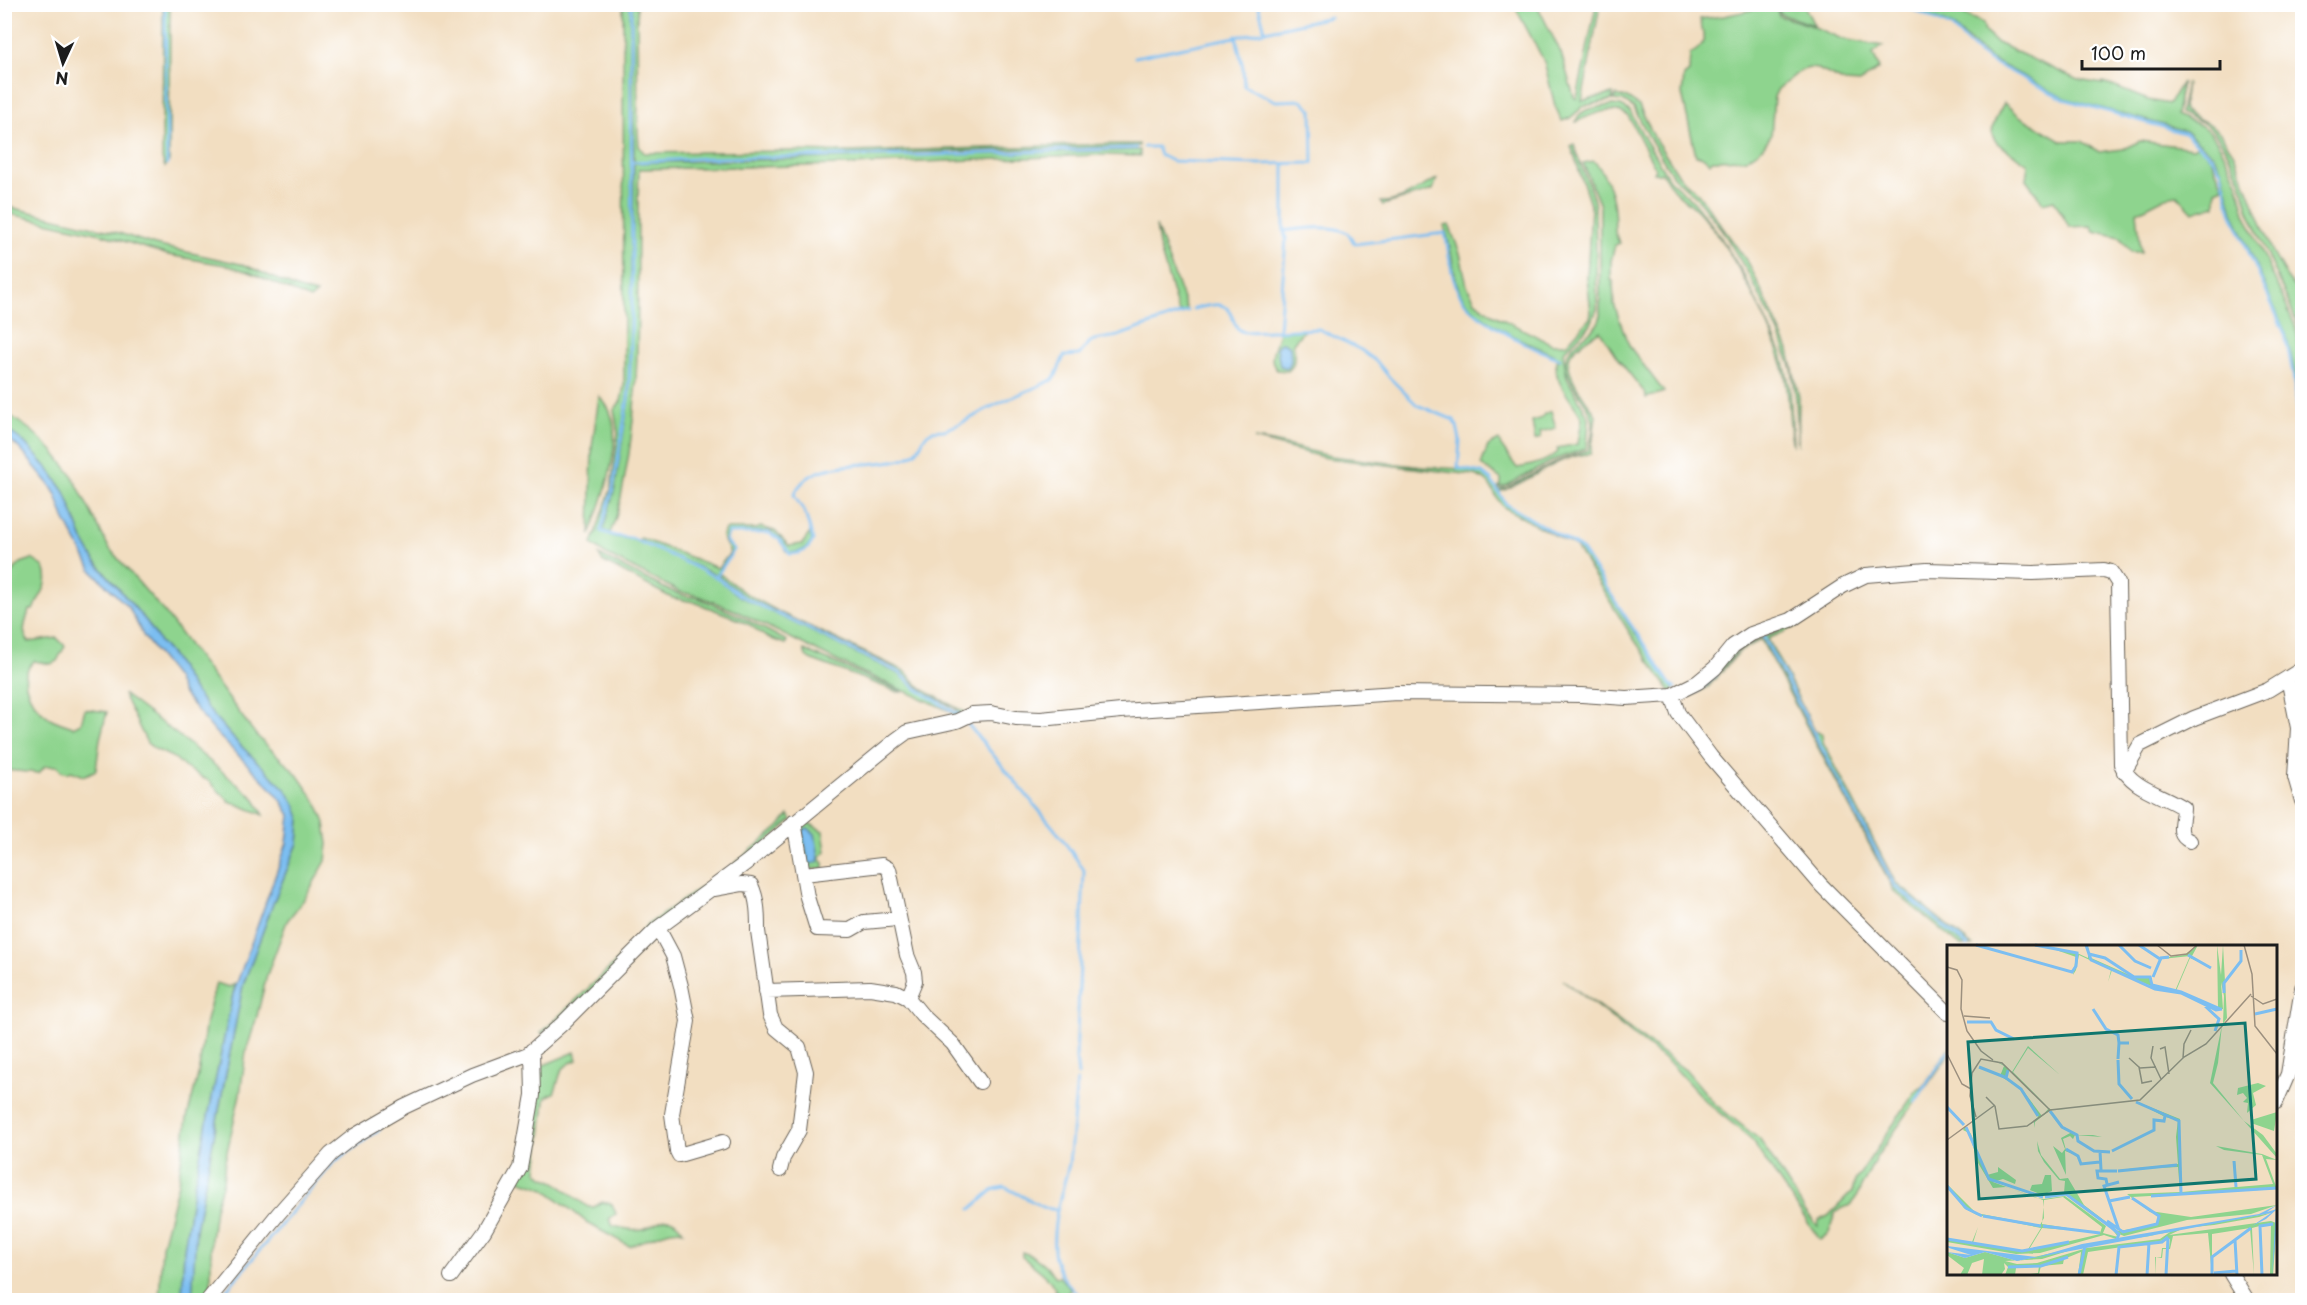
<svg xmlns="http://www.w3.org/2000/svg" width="2307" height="1305" font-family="'Playpen Sans',sans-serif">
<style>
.green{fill:#8ed48e;stroke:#557855;stroke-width:1.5}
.water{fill:#7cbef1;stroke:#4c6d86;stroke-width:1.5}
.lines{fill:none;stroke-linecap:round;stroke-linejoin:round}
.stream{stroke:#7cbef1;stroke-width:3}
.minor-casing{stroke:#676056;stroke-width:16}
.minor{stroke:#fff;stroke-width:14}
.inset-river{fill:none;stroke:#7cbef1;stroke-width:3}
.inset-road{fill:none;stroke:#9c907f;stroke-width:1.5}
.view{fill:#0f766e;fill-opacity:0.15;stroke:#0f766e;stroke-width:3}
.inset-edge{fill:none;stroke:#1c1c1c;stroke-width:3}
</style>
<rect width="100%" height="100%" fill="#fff"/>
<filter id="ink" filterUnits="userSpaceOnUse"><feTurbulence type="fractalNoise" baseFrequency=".0167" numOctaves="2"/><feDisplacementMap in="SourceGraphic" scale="12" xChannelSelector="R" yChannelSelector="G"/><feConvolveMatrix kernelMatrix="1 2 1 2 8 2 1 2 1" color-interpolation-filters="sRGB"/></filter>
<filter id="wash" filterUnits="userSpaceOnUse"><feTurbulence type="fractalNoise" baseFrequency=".008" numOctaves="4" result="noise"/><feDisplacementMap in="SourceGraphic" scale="24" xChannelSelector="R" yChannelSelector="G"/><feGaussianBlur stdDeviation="1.35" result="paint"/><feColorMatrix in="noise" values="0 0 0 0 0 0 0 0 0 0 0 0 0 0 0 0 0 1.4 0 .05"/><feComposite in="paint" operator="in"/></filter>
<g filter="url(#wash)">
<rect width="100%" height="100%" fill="#f2dec1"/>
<path class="green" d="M163,5H170L169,161L165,167L162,159Z
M623,5H630L631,301L628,392L613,489L600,531L614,537L631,539L670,555L715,577L739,596L761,607L899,674L917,690L953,710L959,716L957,718L950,711L839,662L736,611L699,596L680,592L605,554L592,544L611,489L618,433L614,410L621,401L624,386Z
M632,5H637L638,131L639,146L644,153L789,151L847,152L1115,144H1139V146L634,161Z
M1514,5H1537L1561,53L1574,97L1577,99L1596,5H1600L1582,101L1613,94L1612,100L1584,106L1570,118L1562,121L1555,106L1544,61Z
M1775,5L1779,16L1810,25L1842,39L1883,46L1873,54L1879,68L1860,83L1845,82L1818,69L1809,68L1800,71L1778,89L1774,97L1771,136L1761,149L1746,159L1712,160L1710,163L1701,156H1696L1682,94L1684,76L1689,72L1690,54C1708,45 1704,37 1700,19L1724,16Z
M1777,5H1804L1814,25L1780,14Z
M1905,5H1942L1983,23L1985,32L1997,43L2078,80L2103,84V82L2148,100L2169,104L2182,82L2176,115L2200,125L2211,133L2222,149L2238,184L2245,213L2296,328L2302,363V435L2295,374L2286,334L2233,212L2222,171L2214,156L2185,131L2064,98L1989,58L1952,26Z
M2186,83L2183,106L2184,111L2211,125L2220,133L2234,154L2274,255L2287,278L2301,296L2302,342L2299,327L2249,211L2241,182L2225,147L2213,131L2202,122L2180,113Z
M1616,95L1627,98L1639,106L1655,139L1680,177L1698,193L1749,264L1789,350L1799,397L1798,446L1796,400L1792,369L1779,333L1748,273L1722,230L1697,198L1673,176L1650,139L1634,108L1623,101L1613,100Z
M2004,103L2021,117L2062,141H2082L2099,152L2123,149L2140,141L2193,148L2198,145L2211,158L2223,187L2216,190V205L2193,212L2177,195L2166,197L2137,212L2141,252H2131L2120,237L2094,231L2091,226L2069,227L2054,200L2043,203L2026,179L2028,164C1997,140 1979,145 2004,103Z
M1612,105L1621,106L1630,111L1646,141L1669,179L1694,202L1718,233L1744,275L1782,354L1790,387L1793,446C1787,419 1791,391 1782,364C1769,320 1730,246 1699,212C1692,204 1682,198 1675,191C1669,185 1666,178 1661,172L1658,174L1654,173L1656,169L1628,116C1614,104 1590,115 1576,122C1579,107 1599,108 1612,105Z
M1574,144C1579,166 1592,185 1595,207L1597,309L1591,324L1563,352L1567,378L1589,418L1587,446L1585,449L1556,459L1506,486L1497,488L1501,485V479L1481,465L1488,446L1499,440L1501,446L1517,468C1531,466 1548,461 1558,452L1557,448L1578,444L1582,418C1571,398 1553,383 1556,360H1560L1561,358C1534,346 1468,318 1459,290C1452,269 1452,246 1444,226L1449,225L1460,253L1467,286L1475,301L1492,314L1552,344H1566L1590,318L1591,313L1587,278L1591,207L1571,146Z
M1140,150V156L1100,155L851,165L639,169C635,263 643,358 629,453C624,479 621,508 610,533L603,530L615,488L630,390L634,163Z
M1594,161C1605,172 1613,195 1614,210C1616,223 1612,233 1620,243L1615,245L1611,261V280L1613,281L1614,304L1626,338L1630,347L1664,392L1646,398L1645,393L1618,359L1600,331C1591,337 1580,343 1573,351C1558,367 1587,401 1596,415L1591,454C1556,455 1531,483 1498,492L1497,490L1507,488L1558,461L1589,450C1591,440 1595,426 1592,417C1587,400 1557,373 1568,353C1575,339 1594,334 1600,319V206L1583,163Z
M1437,179L1433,190L1383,205L1381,202C1401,203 1419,187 1437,179Z
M5,206L119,233L155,245L245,265L296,288L316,294L310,299L249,272L225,265L168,255L101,234L5,213Z
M1156,226L1187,310L1183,313L1178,311L1159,246Z
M1304,330L1293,343C1294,353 1297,364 1288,371L1277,370C1266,358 1277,345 1279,331Z
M599,396C603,401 608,406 610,412C624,443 601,505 590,535L592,447Z
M4,411L32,431L52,450L72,475L109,548L165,613L256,735L296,773L317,803L325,823L328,844L326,861L305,898L287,921L267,975L257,1016L246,1052L240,1094L225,1161L223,1182L215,1208L211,1240V1287L203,1300H192L194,1241L243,985L274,901L298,843L300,818L286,791L234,739L212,714L193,689L173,657L160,642L147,622L95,561L83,540L65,492L50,471L25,443L5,428Z
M1551,411L1556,428L1540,432L1541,438L1535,440L1532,421L1542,418L1544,414Z
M1254,439L1273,442L1331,456L1423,467L1465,469L1482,473L1490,480L1506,504L1581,549L1628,623L1673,688L1672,694L1631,635L1576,547L1505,508C1489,494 1497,482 1474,475L1326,458Z
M761,527L775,531L789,546L802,544L810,533L812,541C807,550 797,554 787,552L778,538L770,531L727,533L725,539L733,551L716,575L638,540L641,538L718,568L730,553L722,537L725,529H756Z
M599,555L666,589L685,596L699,598L742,617L787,641L785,644L766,637L750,625L728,615L694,602L672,598L602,561Z
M32,559L44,567C52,586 39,595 33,610H29C26,623 20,631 29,642L57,638L65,646L57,661L51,664L34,661C15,679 31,705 50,718C57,722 65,724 73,727L81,723L85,709L107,712L100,739L96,770L84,776L71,771L68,773L61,771L58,766H45L39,773L5,770V579L21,563Z
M720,574L745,593L781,613L905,671L922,689L966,713L961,715L955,708L925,693L904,674L889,665L776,612L744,596L718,576Z
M1854,581V586L1827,603L1823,610L1810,620L1768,639L1815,731L1822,734L1823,742L1895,882L1972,946H1969L1895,885L1764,637L1811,615L1822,606L1740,646L1710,681L1699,689L1678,697L1676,702L1684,717L1716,759L1802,859L1948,1012L1823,886L1796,854L1688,725L1674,702L1675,695L1702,683L1733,646L1743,640L1751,635L1791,621Z
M1762,638L1893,886L1966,946H1961L1894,891L1761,640L1741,650L1708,687L1681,701L1679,699L1706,687L1741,648Z
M804,650L811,653L903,692H898L810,659L806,656Z
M123,694L183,739L254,798L264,815L229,801L209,781L184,767L176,759L155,749L147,743Z
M789,815L792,820L543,1034L541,1033L614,964L647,925L734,864L779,827Z
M803,820L823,831L826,852L821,856V860L824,863V868L805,870L797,825Z
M1563,980L1688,1072L1714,1103L1760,1140L1807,1214L1818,1226L1819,1220L1828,1216L1852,1192L1855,1181L1915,1092L1924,1086L1948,1049V1056L1877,1156L1852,1205L1842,1208L1835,1213L1829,1233L1820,1240L1749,1137L1705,1101L1673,1066Z
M216,983L229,987L235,984L193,1191L184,1250L182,1298L159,1300L162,1246L178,1183L187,1118L198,1075L206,1021Z
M575,1052L577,1060C556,1068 562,1076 554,1093L546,1097L545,1101L537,1171L543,1177L555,1182L588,1207H594L602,1202L612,1204L616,1214L609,1219L613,1226C623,1228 632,1231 642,1229C659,1225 668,1207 683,1231C671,1227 642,1242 629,1246L589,1224L545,1189L517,1179L539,1067Z
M1022,1252C1037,1257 1046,1265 1056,1277L1059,1276L1071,1290L1066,1294L1065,1300H1057C1058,1281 1036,1268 1022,1257Z"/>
<path class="water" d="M1283,342L1290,346L1291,361L1288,368L1280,366L1277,347L1279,344Z
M5,428L25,443L50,471L65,492L83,540L95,561L147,622L160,642L173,657L193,689L212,714L234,739L286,790L295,804L300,818L298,843L274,901L243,985L196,1229L192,1300H182L184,1250L193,1191L233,994L287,843L290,815L281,800L270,787L215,732L182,692L176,678L144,637L129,608L92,571L64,518L56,495L50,485L21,450L5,435Z
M808,828L815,834L819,858L818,862L811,864L808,861L802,830Z"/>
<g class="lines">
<path class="stream" d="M165,4L167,164
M631,4L632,301L629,392L613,489L601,531L615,536L631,538L670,555L716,577L740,595L761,606L900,673L917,689L959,715
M1901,4L1951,27L1975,50L1988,60L2064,99L2184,133L2212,157L2221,171L2231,212L2285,334L2293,374L2302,442
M1265,31L1330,17
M1135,57L1265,31L1258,4
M1144,147H1157L1160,155L1172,161L1259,164L1313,163L1312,110L1302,100L1276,101L1244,86L1243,68L1236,36
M632,162L711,158L930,155L1136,148
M1284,231C1300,229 1333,224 1347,233C1351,235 1352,241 1355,244L1445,233C1449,251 1451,281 1461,297C1475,320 1533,349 1560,359
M1193,309C1205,307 1223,299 1230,312C1233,318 1234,324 1239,330L1244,332L1319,329L1361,350L1377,362L1390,378L1417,405L1454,420L1457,426L1460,440L1458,468L1482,473L1491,480L1506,504L1581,549L1670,684L1675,688
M1279,330L1286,239L1284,231V165
M716,577L734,550L726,541L728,533H769L779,539L790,554C801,554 809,550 813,540L812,536L805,513L794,495C811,456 869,469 902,459C925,453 919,437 930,432C934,430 939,430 944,430C949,428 955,426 961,423C971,419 979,413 989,408C1009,398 1031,390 1052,380L1056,375L1064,356L1079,355L1090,342L1094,340L1118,336L1188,311
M1763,636L1894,885L1968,946
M1684,696L1699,690L1716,675
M966,722L1061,837L1084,870L1076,1058L1078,1075
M1915,1102L1948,1051
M971,1209L994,1189L1005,1187L1045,1208L1057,1210L1069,1164L1077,1081
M1057,1210C1050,1252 1051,1273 1085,1300
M171,1300L182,1298
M218,1300L333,1163L380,1129"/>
</g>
</g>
<g filter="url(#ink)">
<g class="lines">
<g class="minor-casing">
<path id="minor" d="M2288,678L2298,728L2295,777L2302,801
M1672,695L1678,713L1711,757L1821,885L1948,1013
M2124,772L2140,745L2194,718L2268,690L2302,669
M794,822L807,897L817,929L850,930L864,922L898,919
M804,874L882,865L889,869L907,955L914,972L915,981L908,998
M714,889L742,884L751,885C758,900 758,915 758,931L770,1015L776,1028L799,1047L806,1072L799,1130L783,1158L780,1170
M658,928L673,956L681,986L688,1021L672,1114L677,1151L679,1155L723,1142
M766,991L870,988L896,992L908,998L922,1015L953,1044L980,1082
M2276,1102L2288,1074L2302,988
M2231,1274L2247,1300
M451,1276L484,1231L520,1168L533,1095L532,1050
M208,1300L278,1214L331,1154L354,1136L404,1107L472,1075L528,1054L562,1024L658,928L746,863L896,740L907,732L957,721L972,714L991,713L1016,718L1041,719L1121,711L1397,693L1582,695L1626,698L1672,695L1698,682L1715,668L1733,646L1751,634L1791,620L1843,586L1866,575L1927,570L2033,573L2104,570L2111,572L2118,583L2121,764C2131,789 2162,794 2183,808C2183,821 2175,835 2190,841"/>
</g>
<use href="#minor" class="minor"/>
</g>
</g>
<g transform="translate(1947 945)">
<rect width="330" height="330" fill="#f2dec1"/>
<path d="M141,0L142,12L187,32L200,31L205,33V40L228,46L243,11L215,14L210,23L214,13L237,10L251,0L245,11L250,16L243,13L229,46L252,54L271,63L270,0L274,30L276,0L280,73L276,79L277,51L274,37L276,64L270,65L235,48L214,45L165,25L161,37L164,25L132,10L129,25L126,30L129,12L109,5L130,8L141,13ZM275,80L271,118L266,138L297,176L316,190L330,209V213L263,138ZM81,101L113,130L81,103L66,127L103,164H118L103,165L115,182L124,186L127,190H146L155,192L128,190L126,194L123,191L116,194L119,205L131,211L134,219L129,210L118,206L119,230L106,201L115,208L118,204L114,193L125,187L115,182L102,166L88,177V183L87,177L82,180L91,172L74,144L53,131L57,121L47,115L55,119L65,127ZM61,124L102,163L95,171L74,143L59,132ZM311,138L319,141L306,148L309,160L300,168L301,158L296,157L300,153L296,148L290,150L291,143ZM188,156L233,174L231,193L235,247L288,242V216L290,242L326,239L315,210L277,205L269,201L315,209L330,215L319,214L330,244L185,252L203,266L244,272L330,260L304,269L240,275L177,291L172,289L169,294L157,290L93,308L69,309L0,297V294L25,297L31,282L26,298L80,306L94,283L30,270L17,263L0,239L29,268L93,280L97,273L96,255L59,242L46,243L31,218L22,188L16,185L18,181L24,189L40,230L51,227V222L69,235L68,239L56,234L46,237L89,253L97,254L118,251L159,281L156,288L171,292L165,284L119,249L97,252L117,248L118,236L112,235L97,217L91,206L90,196L94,210L113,234L121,233L137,260L171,286L210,280L212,270L203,267L185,253L180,249L233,247L231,222L171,225L231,219L229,192L231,175L218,172V177H207H217L218,172ZM116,252L155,282L153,288L95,279L97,255ZM95,283L135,286L153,289L81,306ZM330,167L327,186L304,178V175ZM98,230H104L105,246L95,250L83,245L85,240L95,239ZM324,268L312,272L267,280L237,283L222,290L324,276L329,278L327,303L330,275L326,330H323L324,278L305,283L307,330L303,283L265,289V330L261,288L226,291L223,304H216L215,313L209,312L208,330V312H214L215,303H222L223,294L203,298L200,330L202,298L141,307L136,330H131L134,307L117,314L116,319L94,321L92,329L90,330H75L91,328L92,321L69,323L68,330H58L61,322L57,318L58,324L54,330H35L37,314L25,318L20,330H13L17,323L0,310V307L18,313L38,307L70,316L145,299L203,291L235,283ZM223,287L213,294L140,303L90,318L70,319L58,316L95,314L134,302Z" fill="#8ed48e" fill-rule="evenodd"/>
<path d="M330,260L320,267L330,264L329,290L325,330L329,265L319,274L305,281L324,268L70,316L38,307L18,313L0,307L24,310L2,303L0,301L90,312L135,299L312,269Z" fill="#7cbef1"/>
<path class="inset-river" d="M29,0L125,27L129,21L130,8L88,0M139,0L144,15L208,44L234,48L269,65L275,64M172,0L188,16L204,23M192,0L213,14M142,9L158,13L187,32H203L205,40L234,47L273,64M241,10L264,23M206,32L214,13L222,12M277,48V38L294,16V5M258,61L272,74L268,86M146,64L159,84L171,90L172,98M308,69L330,64M20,77H44L49,85L67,94M171,114L172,98H182M171,115L172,139L185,154M32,122L60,133M61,125L59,133L74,144L91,171M189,157L232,176L234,248M0,162L17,180M103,166L115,182L130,190L131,196L147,206L163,207M19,182L42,234L96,252M119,204L131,211L134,219L153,217M153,206L154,225M165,206L207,185V175L217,176L218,171M287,216L289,242M171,226L230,220M160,239L159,234L151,233L150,226H170M0,241L19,263L35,271M204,251L330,243M98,252L119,249L165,283L172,289L170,294M162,256L183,252M36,271L94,281M160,276L176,287L210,279L212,271L185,253M96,281L153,288M172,285L157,241L172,237M0,294L75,306L122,297M288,295L290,330M61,322L94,321L121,312M267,328L289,326M132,330L138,301M169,330L172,302L215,297L221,292M200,330L202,298M219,330L221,293M265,330V312L304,283M315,330L313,281L326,279"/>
<path class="inset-road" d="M210,0L224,11L240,9L250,0M297,0L305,29L308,81L330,109M0,22L10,25L15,35L14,64L20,86L34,106L46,115M304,51L316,59L330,54M17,71L43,73M206,101L204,113L214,134M213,104L218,102L222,129M0,109L15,139L24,144M182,113L193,123L209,122M236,113L237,99L244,85M192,122L195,138L205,136M39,152L48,161L52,184L80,181L103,165L193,155L237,112L259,99L304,49M29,172L23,151L25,128L34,114L55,118L103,165M0,195L48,160"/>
<path class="view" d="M298,78L309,234L32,254L21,97Z"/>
<rect width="330" height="330" class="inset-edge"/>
</g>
<rect width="2307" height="1305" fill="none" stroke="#fff" stroke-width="24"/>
<g transform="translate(63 63) rotate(184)" stroke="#ffffff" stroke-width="4.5" paint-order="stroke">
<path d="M0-4.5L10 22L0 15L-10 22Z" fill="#1c1c1c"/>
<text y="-9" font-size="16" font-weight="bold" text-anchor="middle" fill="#1c1c1c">N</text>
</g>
<path d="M2082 60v9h138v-9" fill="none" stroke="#1c1c1c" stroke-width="3"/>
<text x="2091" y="60" font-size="18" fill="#1c1c1c" stroke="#ffffff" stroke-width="4.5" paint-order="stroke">100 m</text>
</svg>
